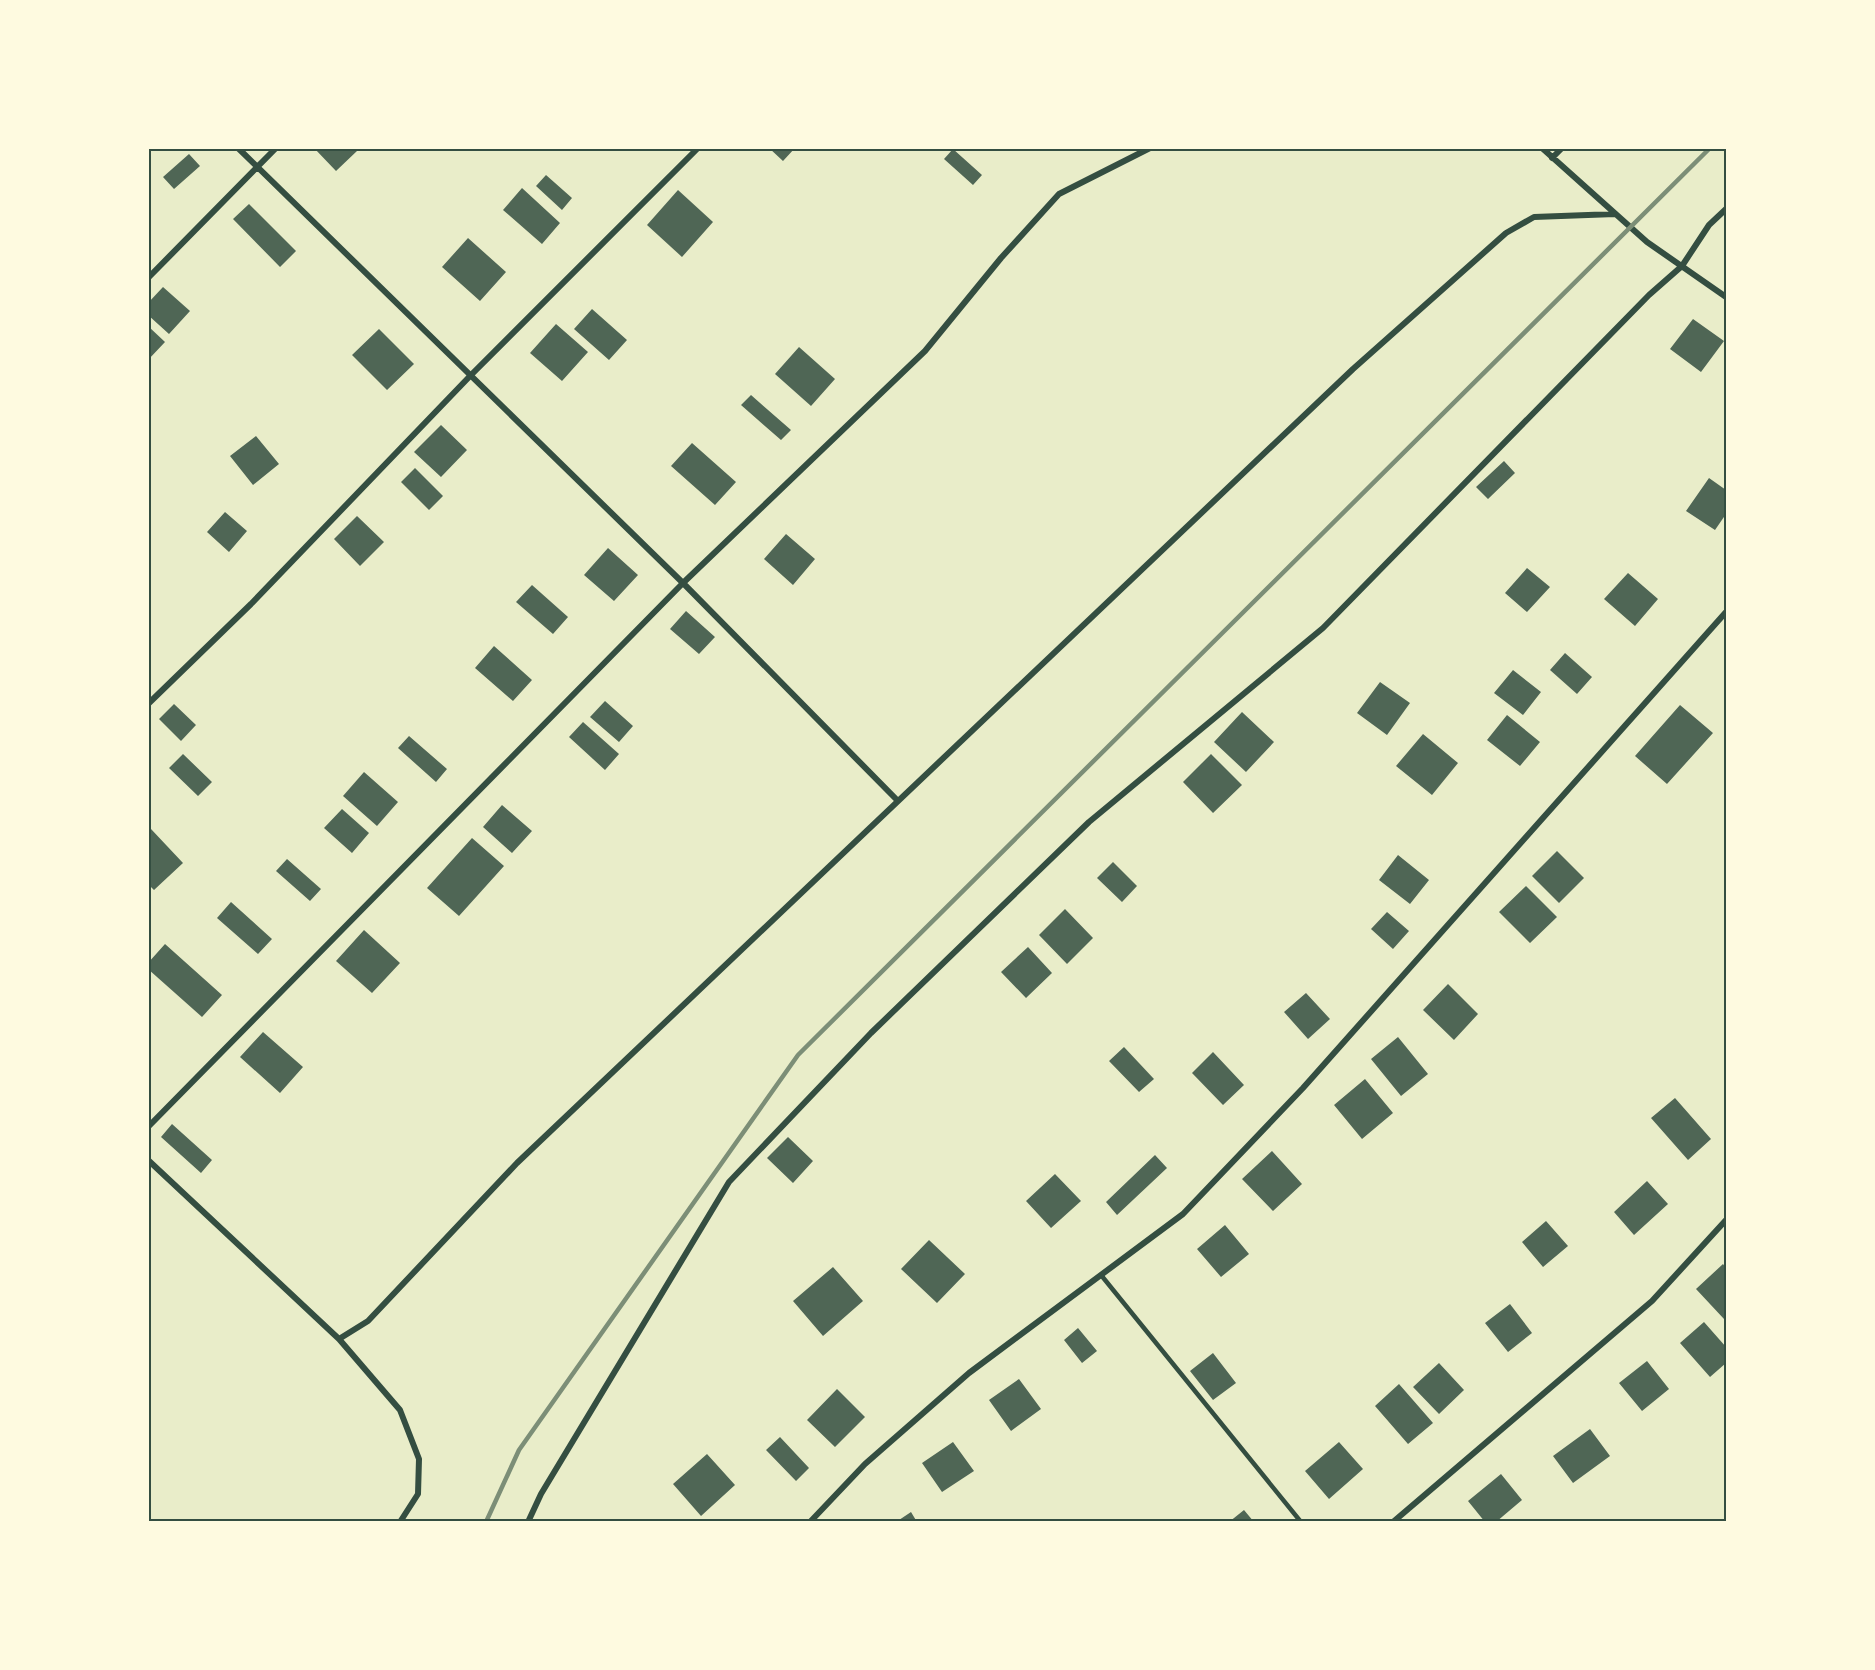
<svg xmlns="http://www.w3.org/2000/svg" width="1875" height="1670" font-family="Arial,sans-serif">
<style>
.building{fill:#4f6655}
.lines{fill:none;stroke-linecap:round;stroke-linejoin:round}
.service{stroke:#344e41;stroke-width:4.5}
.minor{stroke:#344e41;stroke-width:6}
.rail{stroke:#7c8e77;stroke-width:4.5}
.neatline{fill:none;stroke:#344e41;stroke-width:2}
</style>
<rect width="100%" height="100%" fill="#e9edc9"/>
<path class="building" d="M314,148H355L357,151L336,171Z
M769,148H795L783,161Z
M953,149L982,175L973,185L944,159Z
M189,154L200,166L174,189L163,177Z
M546,175L572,198L562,210L536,186Z
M522,188L560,223L542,244L503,210Z
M678,190L713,222L682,257L647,225Z
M249,204L296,251L280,267L233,219Z
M468,238L506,272L480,301L442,267Z
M163,287L190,311L169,334L148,315V303Z
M592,309L627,340L609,360L574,329Z
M1693,319L1724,341L1701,372L1670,349Z
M556,324L588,352L562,381L530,353Z
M148,326L165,342L148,360Z
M379,329L414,364L387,390L352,355Z
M799,347L835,379L811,406L775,374Z
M751,395L791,430L781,440L741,405Z
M441,425L467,450L441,477L414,452Z
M256,436L279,464L253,485L230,456Z
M692,443L736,482L715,505L671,466Z
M1504,461L1515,473L1488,499L1476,487Z
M415,468L443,496L429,510L401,482Z
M1709,478L1726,490V514L1715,530L1686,511Z
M225,512L247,531L229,552L207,532Z
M357,516L384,542L360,566L334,539Z
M786,534L815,559L793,585L764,559Z
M608,548L638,575L614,601L584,575Z
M1527,568L1550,587L1527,612L1505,593Z
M1628,573L1658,599L1635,626L1604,599Z
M532,585L568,617L553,634L516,602Z
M686,611L715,637L699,654L670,629Z
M494,646L532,680L513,701L475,668Z
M1565,653L1592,677L1577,694L1550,670Z
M1513,670L1541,692L1523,715L1494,693Z
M1380,682L1410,703L1387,735L1357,713Z
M605,701L633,726L619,742L590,717Z
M174,704L196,725L181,741L159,719Z
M1680,705L1713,733L1667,784L1635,756Z
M1242,712L1274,742L1246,772L1214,742Z
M1507,715L1540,742L1520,766L1487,740Z
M583,722L619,754L605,770L569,737Z
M1423,734L1458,763L1432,795L1396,766Z
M409,736L447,769L436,782L398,748Z
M183,754L212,782L198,796L169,768Z
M1211,754L1242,785L1213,813L1183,782Z
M364,772L398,802L377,826L343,796Z
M502,805L532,831L512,853L483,827Z
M342,809L369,833L352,853L324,828Z
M151,829L183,863L154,890L148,884V831Z
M472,838L504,866L459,916L427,888Z
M1557,851L1584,878L1559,903L1532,876Z
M1398,855L1429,880L1410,904L1379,880Z
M287,859L321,889L310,901L276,871Z
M1113,862L1137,886L1122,902L1097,878Z
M1526,886L1557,917L1530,943L1499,912Z
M231,902L272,939L258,954L217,918Z
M1065,909L1093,938L1067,964L1039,935Z
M1387,912L1409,931L1393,949L1371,929Z
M364,930L400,963L372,993L336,961Z
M165,944L222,995L202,1017L148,969V963Z
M1028,947L1052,973L1026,998L1001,972Z
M1448,984L1478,1014L1454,1040L1423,1010Z
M1306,993L1330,1019L1308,1039L1284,1012Z
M263,1032L303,1067L280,1093L240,1057Z
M1398,1037L1428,1074L1401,1096L1371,1059Z
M1124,1047L1154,1079L1139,1092L1109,1061Z
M1213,1052L1244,1085L1223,1105L1192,1073Z
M1365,1079L1393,1113L1362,1139L1334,1105Z
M1675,1098L1711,1139L1688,1160L1651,1118Z
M172,1124L212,1160L201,1173L161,1137Z
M788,1137L813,1161L793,1183L767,1158Z
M1272,1151L1302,1184L1273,1211L1242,1179Z
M1155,1155L1167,1168L1117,1215L1106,1202Z
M1055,1174L1081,1201L1051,1228L1026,1201Z
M1647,1181L1668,1204L1634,1235L1614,1212Z
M1546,1221L1568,1246L1543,1267L1522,1242Z
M1225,1225L1249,1254L1221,1277L1197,1249Z
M929,1240L965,1274L937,1303L901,1269Z
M1723,1264L1726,1268L1724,1319L1696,1289Z
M833,1267L863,1301L823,1336L793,1301Z
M1510,1304L1532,1333L1508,1352L1485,1323Z
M1704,1322L1726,1347V1363L1710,1377L1680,1343Z
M1078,1328L1097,1351L1082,1363L1064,1340Z
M1213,1353L1236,1383L1213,1400L1190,1371Z
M1647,1361L1669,1389L1642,1411L1619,1383Z
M1439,1363L1464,1390L1439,1414L1413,1387Z
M1019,1379L1041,1409L1011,1431L989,1400Z
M1399,1384L1433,1423L1408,1444L1375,1406Z
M837,1389L865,1417L835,1447L807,1420Z
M1590,1429L1610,1456L1573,1483L1553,1456Z
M780,1437L809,1468L796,1481L766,1450Z
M953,1442L974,1471L942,1492L922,1463Z
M1339,1442L1363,1469L1329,1499L1305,1471Z
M707,1454L735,1485L701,1516L673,1484Z
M1501,1474L1522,1500L1496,1522H1485L1468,1501Z
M1244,1510L1254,1522H1229Z
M911,1512L917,1522H896Z"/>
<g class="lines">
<path class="service" d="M1101,1275L1301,1522"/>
<path class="minor" d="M238,148L683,583L898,801
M1542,148L1647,242L1726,297
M1552,158L1562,148
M148,278L276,148
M148,704L251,604L471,375L698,148
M148,1127L683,583L925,351L1001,258L1059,194L1150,148
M148,1160L339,1339
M400,1522L418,1494L419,1459L400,1410L339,1339L368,1321L517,1163L1353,369L1506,233L1534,217L1615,214
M528,1522L541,1494L729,1182L871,1033L1089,822L1323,628L1649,295L1682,266L1709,225L1726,209
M810,1522L865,1464L969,1373L1183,1214L1303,1088L1726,612
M1393,1522L1652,1301L1726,1220"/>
<path class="rail" d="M486,1522L519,1450L798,1055L1710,148"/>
</g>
<rect width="1875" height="1670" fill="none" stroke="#fefae0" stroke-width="300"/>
<rect x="150" y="150" width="1575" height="1370" class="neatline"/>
</svg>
